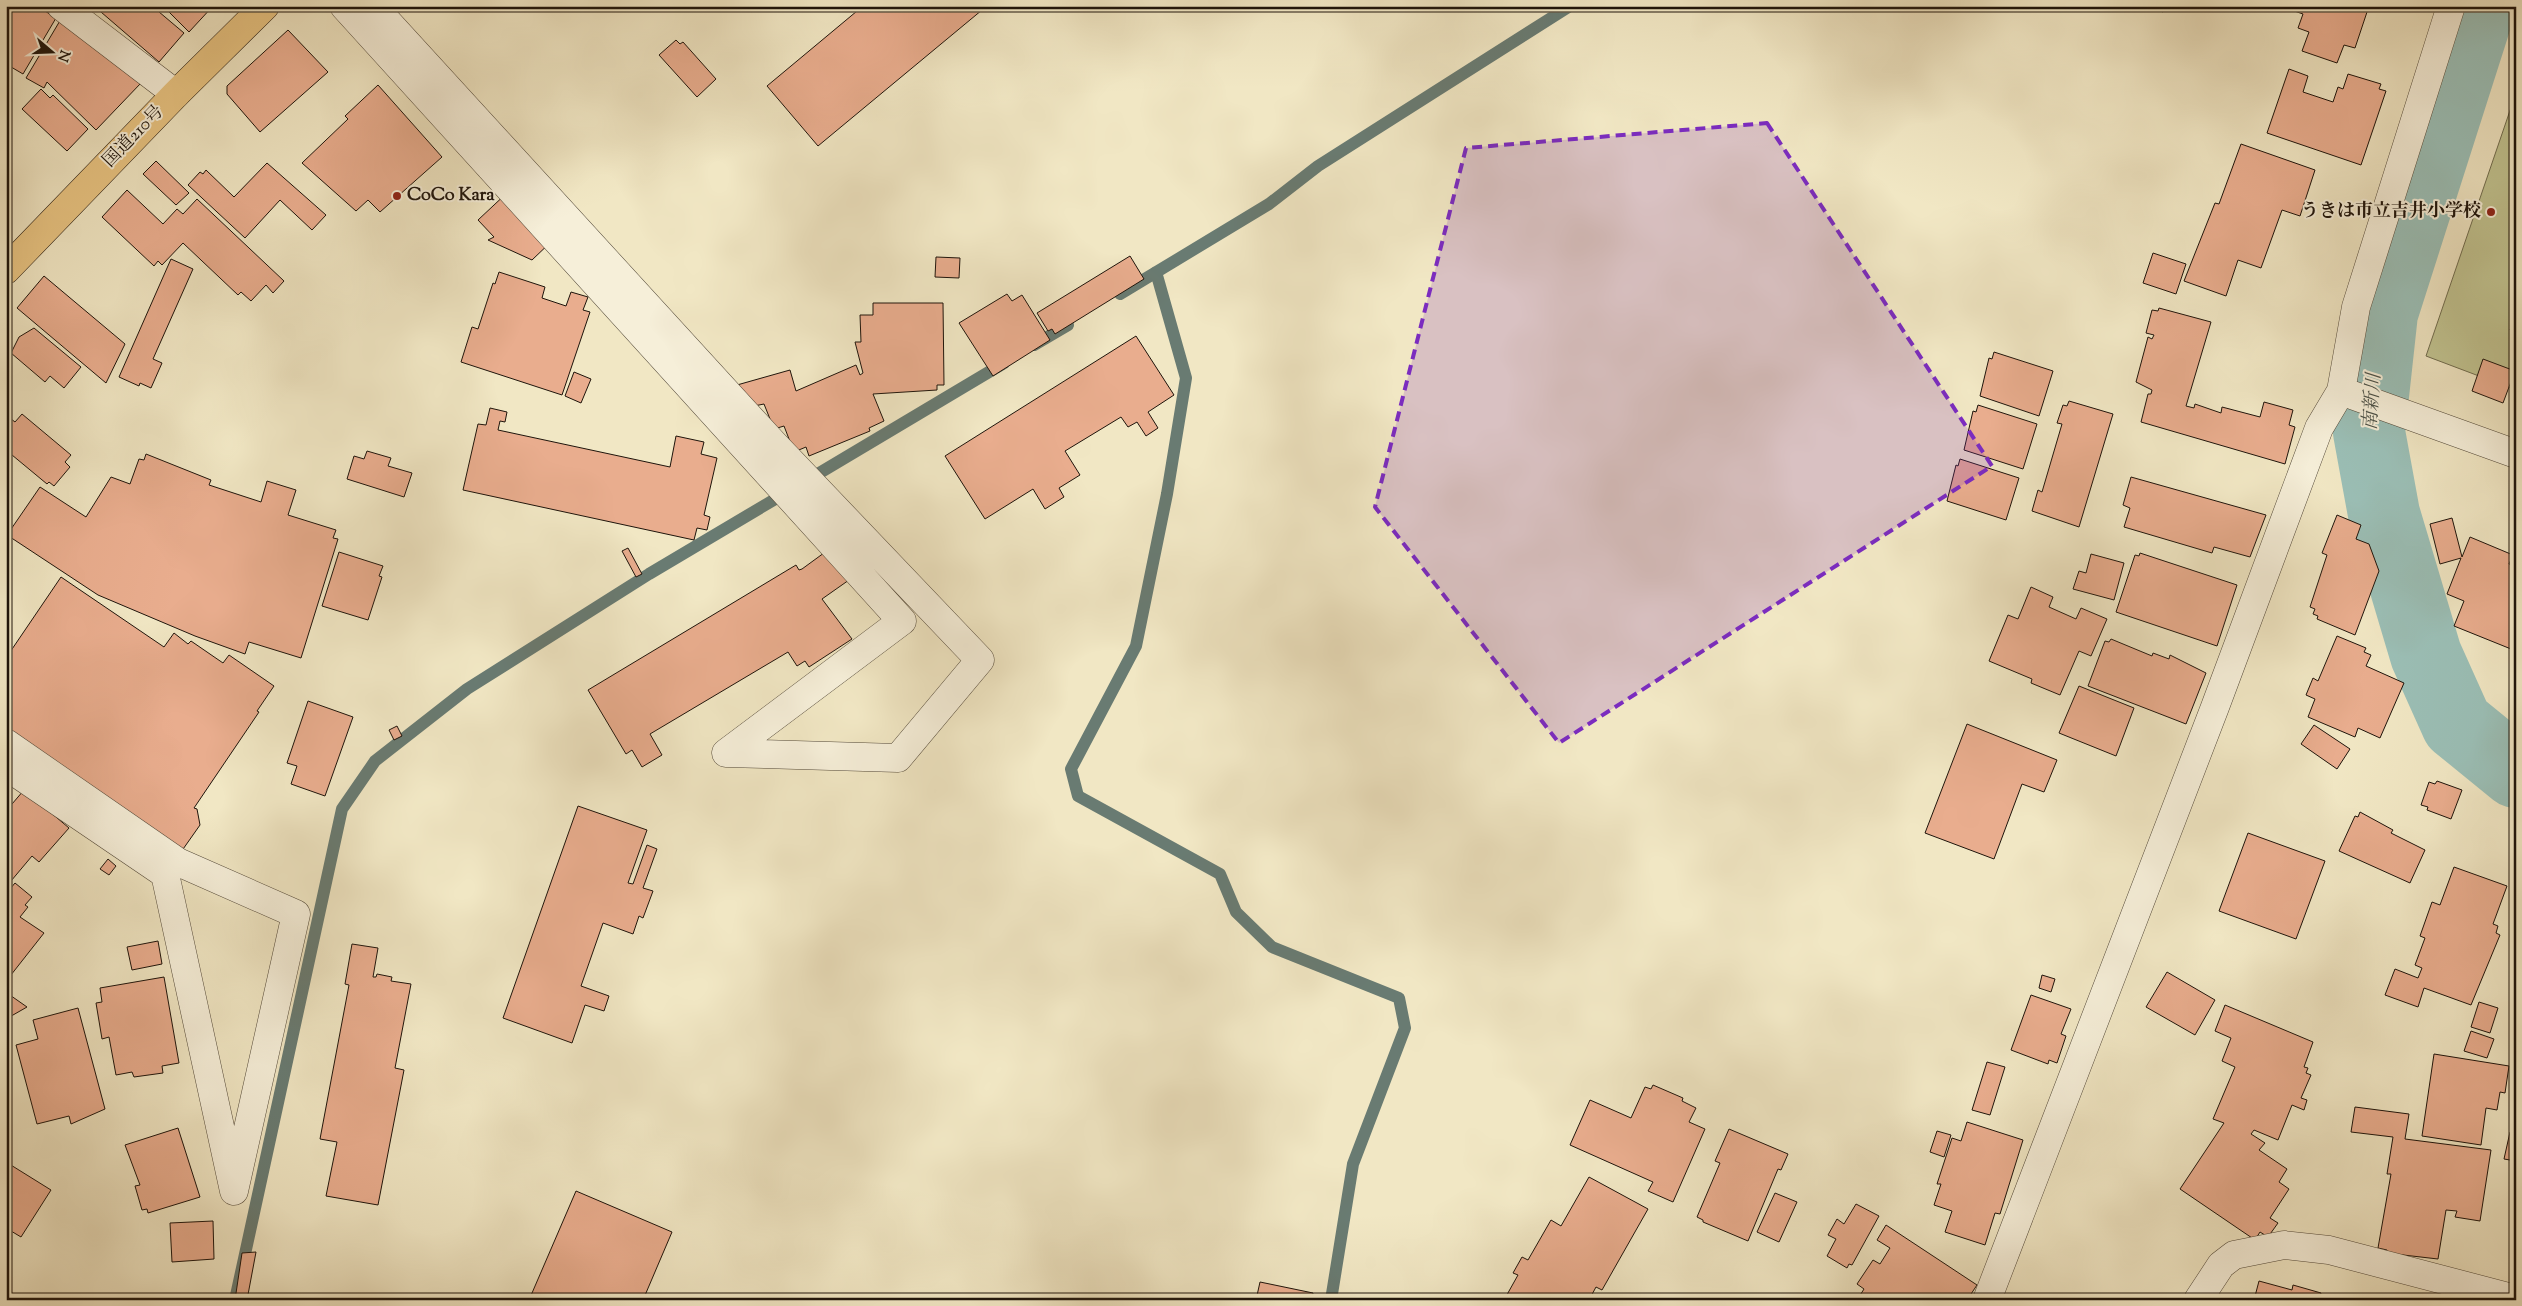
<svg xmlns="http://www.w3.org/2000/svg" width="2522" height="1306" font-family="'Sorts Mill Goudy','Noto Serif JP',serif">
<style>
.green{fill:#c1c390;stroke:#706c4e}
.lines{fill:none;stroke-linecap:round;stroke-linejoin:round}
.stream{stroke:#697b72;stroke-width:12}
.river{stroke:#9bbfb6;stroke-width:72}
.building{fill:#e9ad8e;stroke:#1e140b}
.minor-casing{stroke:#534939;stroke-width:29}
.highway-casing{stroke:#1e140b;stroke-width:29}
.minor{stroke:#f6efd9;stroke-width:28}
.highway{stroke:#e8c482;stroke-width:28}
.marked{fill:#7b2cbf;fill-opacity:0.2;stroke:#7b2cbf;stroke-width:4;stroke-dasharray:10 6;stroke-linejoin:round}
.poi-dot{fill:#8f2418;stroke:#f6efd9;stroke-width:2}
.labels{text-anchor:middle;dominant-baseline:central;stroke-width:4;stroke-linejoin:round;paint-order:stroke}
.street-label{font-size:18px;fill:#1e140b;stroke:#f6efd9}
.poi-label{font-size:18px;font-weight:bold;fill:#1e140b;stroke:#f6efd9;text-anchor:start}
.water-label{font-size:19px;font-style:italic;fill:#4a5047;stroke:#f6efd9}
</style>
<rect width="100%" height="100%" fill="#f1e7c4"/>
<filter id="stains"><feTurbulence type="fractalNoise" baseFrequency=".004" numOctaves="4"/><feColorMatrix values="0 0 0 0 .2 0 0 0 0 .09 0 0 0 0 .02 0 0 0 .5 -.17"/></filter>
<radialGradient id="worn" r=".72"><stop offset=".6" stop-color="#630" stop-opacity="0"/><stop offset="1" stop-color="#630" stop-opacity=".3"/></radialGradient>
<path class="green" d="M2516,93V390L2426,356Z"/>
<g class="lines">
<path class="stream" d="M1156,272L1186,378L1167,494L1136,646L1071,769L1078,796L1220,874L1236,912L1272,947L1399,998L1405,1028L1353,1164L1331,1300
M1120,294L1269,204L1318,166L1570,6
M1034,345L1068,325
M806,481L1004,363
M235,1300L342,809L375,761L467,689L649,574L787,492"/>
<path class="river" d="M2480,6L2382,313L2369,432L2384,514L2426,655L2457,724L2516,772"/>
</g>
<path class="building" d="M6,6H37L56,18L23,74L6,64Z
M94,6H152L184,33L159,62Z
M163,6H213L189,32Z
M746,6H758L751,12Z
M863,6H979L982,10L818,146L767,86Z
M2148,6H2165L2163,12Z
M2280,6H2369L2355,48L2344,45L2337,63L2302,51L2309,32L2298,28L2303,14Z
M61,19L141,83L96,130L47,82L44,88L26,78Z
M288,30L328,72L260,132L227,94V86Z
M676,40L680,44L683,42L716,79L697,97L659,55Z
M2289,69L2308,76L2303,92L2333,102L2338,87L2343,89L2348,74L2381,84L2379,89L2386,91L2361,165L2267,133Z
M378,85L442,157L380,212L368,200L356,211L302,163L348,119L345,116Z
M41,89L50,98L53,95L88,129L67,151L22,109Z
M2241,144L2315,170L2300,216L2282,210L2261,268L2238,260L2226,296L2184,281L2215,203L2219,204Z
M156,161L189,193L176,205L143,174Z
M267,163L326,215L312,230L280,200L245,238L188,185L200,172L203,174L206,170L234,197Z
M127,190L163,224L177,209L183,214L197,199L284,281L273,293L266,285L251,301L241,292L238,295L183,243L162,265L158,261L154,266L102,217Z
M509,191L554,239L532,260L488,240L494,237L478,220Z
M2153,253L2186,264L2176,294L2143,283Z
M1130,256L1144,279L1055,334L1052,329L1048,331L1037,313Z
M936,257L960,258L959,278L935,277Z
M171,259L193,269L153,359L162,363L151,388L140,383L139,386L119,377Z
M499,272L545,287L542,298L566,306L571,292L588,297L583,310L590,312L562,395L461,362L472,327L478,329L493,283L495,284Z
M44,276L125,344L106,383L17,308Z
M1007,294L1012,301L1022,295L1050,340L993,376L959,323Z
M873,303H943L944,385H937V390L873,394L884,421L869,428L870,431L809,456L806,447L794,452L784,426L774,429L764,404L754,406L737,385L790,370L796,391L856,365L860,375L863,373L855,342H861L860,315H873Z
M2159,308L2211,322L2186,406L2194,408L2195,404L2221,413L2222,407L2260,417L2264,402L2293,410L2289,425L2295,427L2285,464L2141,422L2148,394H2151L2152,390L2136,382L2148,337L2152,339L2154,335L2146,333L2152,310L2158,311Z
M2516,314V332L2510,330Z
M34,328L81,367L64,388L50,376L45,382L11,353L19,337Z
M1136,336L1174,395L1148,412L1158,428L1146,436L1137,422L1128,427L1121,417L1065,451L1080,475L1059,488L1064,497L1045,509L1033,489L985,519L945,456Z
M1994,352L2053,371L2039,416L1980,396L1989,358L1992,359Z
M2483,359L2515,371L2503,403L2472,391Z
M574,372L591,379L581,403L565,396Z
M2069,401L2113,414L2079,527L2032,511L2038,490L2042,492L2062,424L2057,423L2063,405L2067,406Z
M1978,405L2037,424L2023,469L1964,450L1973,411L1976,412Z
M490,408L507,412L505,422L500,421L498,430L670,467L676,436L704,442L701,454L717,458L704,515L710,517L707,530L697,528L694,540L463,490L478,424L486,425Z
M22,414L71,455L65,462L70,467L54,486L49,482L47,484L6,450V415L15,422Z
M367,451L391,458L388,466L412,473L404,497L347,479L354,456L364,459Z
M146,454L211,480L209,485L261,502L267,481L296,490L288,515L336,530L333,538L338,539L301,658L249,642L245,654L195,636L98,595L7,535L40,487L86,517L111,477L130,484L139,459L144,460Z
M1960,459L2019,478L2006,520L1947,501L1956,465L1958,466Z
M2131,477L2266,515L2250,557L2214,547L2212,553L2124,527L2130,508L2123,505Z
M2337,515L2361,525L2356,539L2369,544L2379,571L2355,635L2317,619L2318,616L2313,614L2315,609L2310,607L2327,555L2322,553Z
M2452,518L2462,557L2470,537L2513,555L2509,564L2516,567V651L2454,626L2464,601L2447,594L2461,558L2440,564L2430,524Z
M628,548L642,574L636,577L622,551Z
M828,550L849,580L822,599L852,639L809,667L805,661L797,666L788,652L650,734L662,755L642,767L632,750L626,754L588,690L796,565L799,570L802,569Z
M339,552L383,566L379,576L382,577L368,620L322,606Z
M2140,553L2237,585L2217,646L2116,612L2135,555L2139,556Z
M2091,554L2124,563L2114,600L2073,589L2079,571L2086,573Z
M61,577L164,647L174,633L188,644L191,641L223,663L229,655L274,686L257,711L259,712L194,808L197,809L200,825L181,852L6,733V658Z
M2031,587L2053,597L2049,607L2076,619L2081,608L2107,619L2091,656L2079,651L2060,695L2031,683L2032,679L1989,661L2008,615L2018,619Z
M2337,636L2366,648L2364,652L2371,655L2366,666L2404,683L2380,738L2358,728L2355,737L2308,717L2315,699L2306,695L2313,678L2318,681Z
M2111,639L2152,656L2153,653L2169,659L2170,655L2206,673L2186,724L2088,686L2105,641L2109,642Z
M2079,686L2134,708L2116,756L2059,733Z
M308,701L353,717L325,796L291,784L297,766L287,763Z
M1967,724L2057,760L2044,792L2022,784L1994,859L1925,833Z
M2314,725L2350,749L2337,769L2301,744Z
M397,726L402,736L394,740L389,730Z
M2437,781L2462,790L2451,819L2427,810L2428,807L2421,805L2429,782L2435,784Z
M24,790L69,828L39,862L32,856L11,881L6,878V811Z
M578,806L647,830L628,883L633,884L647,845L657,849L643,888L653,891L643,918L639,916L633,934L603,923L581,986L609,996L604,1011L585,1005L572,1043L503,1018Z
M2360,812L2393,830L2391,833L2425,850L2410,883L2339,851L2355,816L2358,817Z
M2248,833L2325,861L2296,939L2219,911Z
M108,859L116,866L109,875L100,869Z
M2454,867L2507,886L2493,924L2498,926L2496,933L2500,935L2471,1005L2424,988L2418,1007L2385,995L2395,969L2418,978L2422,968L2415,965L2425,938L2420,936L2432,902L2440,905Z
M15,883L32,897L25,905L28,907L20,917L44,933L7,980L6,886L10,889Z
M158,941L162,964L132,970L127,947Z
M352,944L378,948L373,977H376L377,974L392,977L391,981L411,984L395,1068L404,1070L378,1205L326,1196L337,1142L320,1139L349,985L345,984Z
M2167,972L2215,1000L2195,1035L2146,1007Z
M2042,975L2055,979L2051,992L2039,988Z
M164,977L179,1063L162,1066L163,1073L134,1077L132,1072L116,1075L109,1037L102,1039L96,1003L102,1002L100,988Z
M7,993L27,1007L6,1019V994Z
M2031,995L2071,1009L2061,1034L2066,1036L2057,1063L2049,1060L2048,1064L2011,1050Z
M2479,1002L2498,1008L2490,1033L2471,1027Z
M2225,1005L2313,1042L2304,1067L2308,1068L2306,1073L2311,1075L2301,1098L2307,1100L2304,1110L2292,1105L2278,1140L2254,1130L2251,1134L2265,1143L2259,1150L2287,1169L2279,1182L2289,1189L2270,1218L2278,1223L2268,1237L2260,1232L2255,1240L2180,1189L2224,1123L2213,1119L2235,1067L2222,1061L2231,1038L2215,1031Z
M78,1008L105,1109L71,1124L69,1116L37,1124L16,1045L38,1039L33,1020Z
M2471,1031L2494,1039L2487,1058L2464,1051Z
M2434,1054L2509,1066L2505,1093L2500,1092L2497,1110L2486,1108L2481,1145L2422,1136Z
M1987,1062L2005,1067L1990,1115L1972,1110Z
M1653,1085L1683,1098L1682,1101L1696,1108L1689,1122L1705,1129L1673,1202L1648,1191L1653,1182L1570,1145L1590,1100L1631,1118L1645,1087L1651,1089Z
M2355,1107L2409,1114L2405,1139L2491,1150L2480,1221L2455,1217L2457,1211L2446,1210L2438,1259L2386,1253L2387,1250L2378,1248L2391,1174H2387L2393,1137L2351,1132Z
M1967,1122L2023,1140L2000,1214L1995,1213L1985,1245L1945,1232L1952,1211L1934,1205L1941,1184H1937L1952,1138L1961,1141Z
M178,1128L200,1197L148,1213L147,1209L142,1210L135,1186L140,1185L125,1145Z
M1729,1129L1788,1154L1781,1170L1778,1169L1748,1241L1703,1222V1220L1697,1217L1720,1163L1715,1161Z
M1937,1131L1951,1135L1944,1157L1930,1152Z
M2510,1132L2516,1134V1161L2504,1159Z
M6,1162L51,1190L21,1237L6,1228Z
M2516,1172V1189H2512Z
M1589,1177L1648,1209L1602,1290L1596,1287L1589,1300H1504L1518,1275L1513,1273L1522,1257L1528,1260L1551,1220L1561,1226Z
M576,1191L672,1232L643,1300H529Z
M1775,1193L1797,1202L1779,1242L1757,1232Z
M1856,1204L1879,1216L1852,1265L1849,1264L1847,1268L1827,1256L1836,1239L1828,1235L1837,1219L1844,1224Z
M213,1221L214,1259L172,1262L170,1223Z
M1886,1225L1977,1285L1967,1300H1857L1864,1289L1857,1284L1873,1260L1880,1264L1890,1248L1877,1240Z
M256,1252L247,1300H235L242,1253Z
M2259,1281L2292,1290L2293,1285L2321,1293L2319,1300H2254Z
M1260,1282L1313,1293L1312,1300H1256Z"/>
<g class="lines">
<g class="minor-casing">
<path id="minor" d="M61,6L176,94
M344,6L902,621L726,753L898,758L980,660L773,443L373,6
M2341,391L2516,454
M6,743L178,862L296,914L234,1191L165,874L6,766
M1987,1300L2215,707L2319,428L2341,391L2356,307L2451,6
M2198,1300L2221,1265L2234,1255L2284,1245L2329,1250L2516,1299"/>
</g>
<g class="highway-casing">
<path id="highway" d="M6,270L176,94L265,6"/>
</g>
<use href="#minor" class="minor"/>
<use href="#highway" class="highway"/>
</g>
<path class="marked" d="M1767,123L1992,466L1559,743L1375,507L1466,148Z"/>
<g class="poi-dot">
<circle cx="397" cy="196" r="5"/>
<circle cx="2491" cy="212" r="5"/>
</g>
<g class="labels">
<g class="street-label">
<text transform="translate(134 137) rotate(-46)">国道210号</text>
</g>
<g class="poi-label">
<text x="407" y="196">CoCo Kara</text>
<text x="2481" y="212" text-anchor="end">うきは市立吉井小学校</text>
</g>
<g class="water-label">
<text transform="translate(2373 402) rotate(-86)">南新川</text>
</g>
</g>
<rect width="2522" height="1306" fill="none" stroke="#f1e7c4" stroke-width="25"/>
<rect x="8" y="8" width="2507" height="1291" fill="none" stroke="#1e140b" stroke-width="2.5"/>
<rect x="12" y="12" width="2497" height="1281" fill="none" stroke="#1e140b"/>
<g transform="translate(52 52) rotate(109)" stroke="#f6efd9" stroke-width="4" paint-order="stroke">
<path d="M0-4L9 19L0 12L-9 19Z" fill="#1e140b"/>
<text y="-8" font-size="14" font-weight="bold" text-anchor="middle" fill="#1e140b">N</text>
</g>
<rect width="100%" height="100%" filter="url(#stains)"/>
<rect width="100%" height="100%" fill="url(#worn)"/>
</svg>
